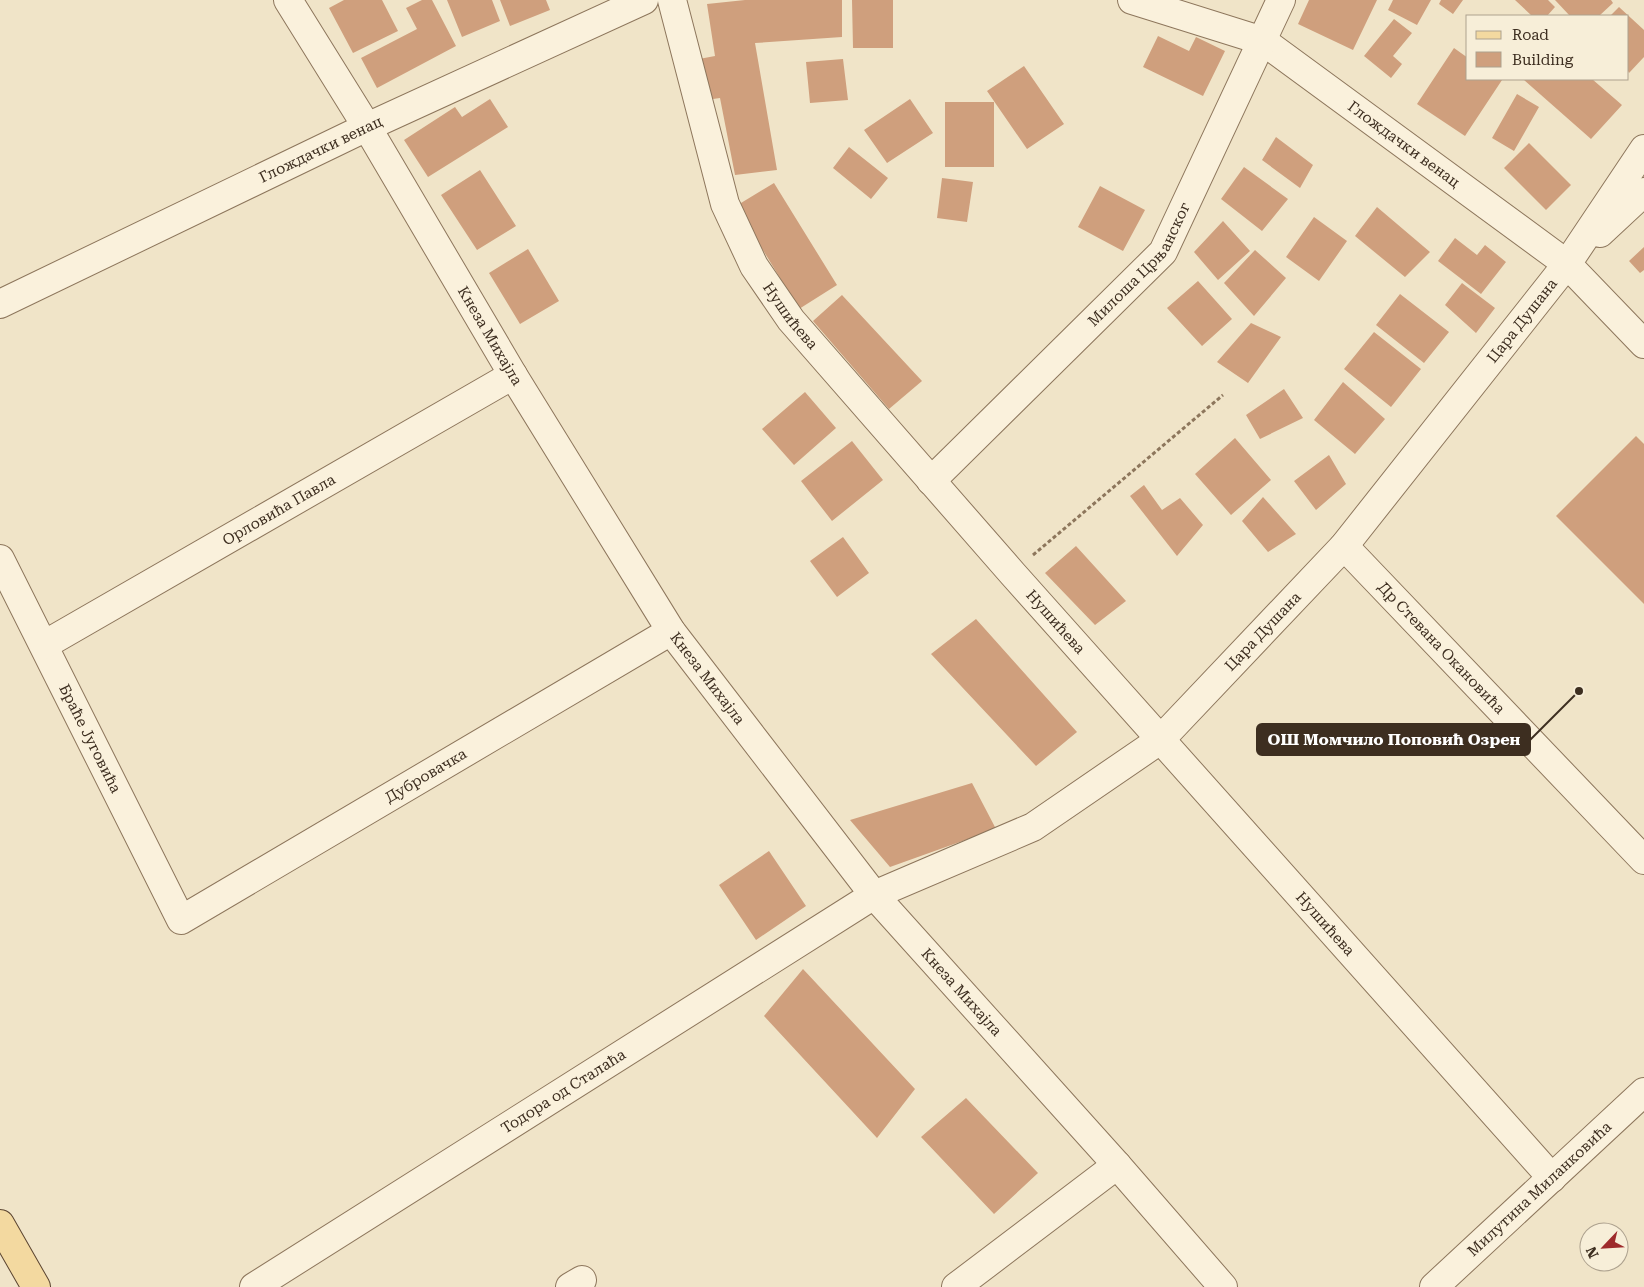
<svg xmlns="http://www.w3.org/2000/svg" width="1644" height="1287" font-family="'Roboto Serif',serif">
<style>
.building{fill:#cf9f7d}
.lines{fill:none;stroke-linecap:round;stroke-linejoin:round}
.minor-casing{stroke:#8d765c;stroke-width:30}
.major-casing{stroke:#5b4430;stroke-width:30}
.path{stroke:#8d765c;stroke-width:3;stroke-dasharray:4 2.5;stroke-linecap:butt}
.minor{stroke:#faf1dc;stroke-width:28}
.major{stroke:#f3d9a0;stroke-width:28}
.labels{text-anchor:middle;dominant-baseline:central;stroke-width:5;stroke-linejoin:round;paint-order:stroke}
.street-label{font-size:15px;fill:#3d2e20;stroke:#f7eed8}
.leader{fill:none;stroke:#3d2e20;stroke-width:2}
.callout-dot{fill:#3d2e20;stroke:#f7eed8;stroke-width:2}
.callout{fill:#3d2e20;stroke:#3d2e20;stroke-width:2}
.callout-label{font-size:16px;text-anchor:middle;font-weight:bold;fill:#fff}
</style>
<rect width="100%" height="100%" fill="#f0e4c8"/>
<path class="building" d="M344,0H382L398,31L353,53L329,8Z
M422,0H432L456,46L377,88L361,58L417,29L406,8Z
M447,0H492L500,21L462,37Z
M500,0H546L550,10L510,26Z
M745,0H842V37L755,43L777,170L735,175L720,98L706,100L699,59L715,56L707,4Z
M852,0H893V48H853Z
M1309,0H1377L1353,50L1298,24Z
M1393,0H1431L1417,25L1388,10Z
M1441,0H1463L1453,14L1439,4Z
M1515,0H1548L1555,7L1547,16H1532Z
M1555,0H1611L1613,3L1599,16H1570Z
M1619,7L1644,30V57L1629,73L1628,71V16H1610Z
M1394,19L1412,33L1393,56L1402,64L1391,78L1364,56Z
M1158,36L1189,51L1196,37L1225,51L1203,96L1143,67Z
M1454,48L1468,58V79H1499L1502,80L1465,136L1417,104Z
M843,59L848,100L810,103L806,62Z
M1024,66L1064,124L1027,149L987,91Z
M1523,79H1592L1622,105L1591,139Z
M1517,94L1539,107L1514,151L1492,138Z
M490,99L508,127L428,177L404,140L455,107L462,117Z
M910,99L933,133L887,163L864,130Z
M945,102H994V167H945Z
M1276,137L1313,165L1300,188L1262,160Z
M1529,143L1571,185L1546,210L1504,168Z
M849,147L888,178L871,199L833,168Z
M1244,167L1288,199L1262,231L1221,199Z
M480,170L516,226L477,250L441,195Z
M942,178L973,182L967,222L937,218Z
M774,183L837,285L799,309L736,206Z
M1100,186L1145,210L1123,251L1078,227Z
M1377,207L1430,252L1405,277L1355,236Z
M1314,217L1347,241L1319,281L1286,257Z
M1223,221L1250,251L1218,280L1194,252Z
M1455,238L1477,255L1485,245L1506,262L1481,294L1438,261Z
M1644,247V270L1640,273L1629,261Z
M528,249L559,301L520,324L489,273Z
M1255,250L1286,278L1254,316L1224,283Z
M1198,281L1232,319L1202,346L1167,308Z
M1462,283L1495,308L1476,333L1445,305Z
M1400,294L1449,332L1424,363L1376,325Z
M842,295L922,381L889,409L813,321Z
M1251,323L1281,337L1248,383L1217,362Z
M1374,332L1421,369L1391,407L1344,369Z
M1343,382L1385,419L1355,454L1314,420Z
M1284,389L1303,418L1260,439L1246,415Z
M805,392L836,428L794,465L762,429Z
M1636,436L1644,444V604L1556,516Z
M1235,438L1271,480L1231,515L1195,474Z
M852,441L883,480L832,521L801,481Z
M1329,455L1346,484L1316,510L1294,481Z
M1144,485L1162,510L1180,498L1203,525L1177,556L1130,496Z
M1263,497L1296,534L1268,552L1242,521Z
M843,537L869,573L837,597L810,561Z
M1076,546L1126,601L1095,625L1045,573Z
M976,619L1077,732L1036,766L931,654Z
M972,783L996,829L890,867L850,820Z
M769,851L806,906L756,940L719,885Z
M803,969L915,1089L877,1138L764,1016Z
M966,1098L1038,1173L994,1214L921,1137Z"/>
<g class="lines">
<g class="minor-casing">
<g id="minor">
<path id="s1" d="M288,0L367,127L513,375L671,631L874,895L1117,1165L1223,1287"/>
<path id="s2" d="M672,0L725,204L754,266L791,320L1012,573L1552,1178"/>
<path id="s3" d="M1132,0L1263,41L1567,264L1644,344"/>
<path d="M1600,233L1644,192"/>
<path id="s4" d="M0,304L367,127L644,0"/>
<path id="s5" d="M931,481L1163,252L1281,0"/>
<path id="s6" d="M1344,546L1644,860"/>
<path id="s7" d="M0,559L181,920L671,631"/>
<path id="s8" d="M44,645L513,375"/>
<path id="s9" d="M254,1287L874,895L1033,827L1160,740L1344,546L1567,264L1644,149"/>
<path d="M570,1287L582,1280"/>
<path d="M956,1287L1117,1165"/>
<path id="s10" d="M1434,1287L1644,1092"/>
</g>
</g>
<g class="major-casing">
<path id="major" d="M0,1224L36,1287"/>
</g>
<path class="path" d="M1033,555L1223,395"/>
<use href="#minor" class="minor"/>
<use href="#major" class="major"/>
</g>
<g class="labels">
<g class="street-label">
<text stroke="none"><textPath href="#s3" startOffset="312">Глождачки венац</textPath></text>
<text stroke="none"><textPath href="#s4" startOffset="356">Глождачки венац</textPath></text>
<text stroke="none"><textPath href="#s5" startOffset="302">Милоша Црњанског</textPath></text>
<text stroke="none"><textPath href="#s2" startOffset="341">Нушићева</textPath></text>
<text stroke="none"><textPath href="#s9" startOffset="1615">Цара Душана</textPath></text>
<text stroke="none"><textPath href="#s1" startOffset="392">Кнеза Михајла</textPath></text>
<text stroke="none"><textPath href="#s8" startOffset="271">Орловића Павла</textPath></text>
<text stroke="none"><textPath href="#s2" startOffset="746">Нушићева</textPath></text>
<text stroke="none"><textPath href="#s9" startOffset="1210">Цара Душана</textPath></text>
<text stroke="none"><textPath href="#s6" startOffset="141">Др Стевана Окановића</textPath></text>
<text stroke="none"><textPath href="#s1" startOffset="798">Кнеза Михајла</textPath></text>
<text stroke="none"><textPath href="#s7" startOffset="201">Браће Југовића</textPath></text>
<text stroke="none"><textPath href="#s7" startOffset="688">Дубровачка</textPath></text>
<text stroke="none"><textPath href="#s2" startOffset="1151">Нушићева</textPath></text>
<text stroke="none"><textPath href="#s1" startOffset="1202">Кнеза Михајла</textPath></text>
<text stroke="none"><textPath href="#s9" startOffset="366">Тодора од Сталаћа</textPath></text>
<text stroke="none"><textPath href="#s10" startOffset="144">Милутина Миланковића</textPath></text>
</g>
</g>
<path class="leader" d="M1579 691L1530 740"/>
<circle class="callout-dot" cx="1579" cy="691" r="5"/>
<rect class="callout" x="1257" y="724" width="273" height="31" rx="5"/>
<g class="callout-label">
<text x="1394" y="745">ОШ Момчило Поповић Озрен</text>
</g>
<rect x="1466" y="15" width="162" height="65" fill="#f7eed8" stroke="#ada18e"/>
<rect x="1476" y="31" width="25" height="8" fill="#f3d9a0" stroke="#ada18e"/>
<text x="1512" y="40" font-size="15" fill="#3d2e20">Road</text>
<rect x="1476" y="52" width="25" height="15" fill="#cf9f7d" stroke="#ada18e"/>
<text x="1512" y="65" font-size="15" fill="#3d2e20">Building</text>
<g transform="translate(1604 1247) rotate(245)"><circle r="24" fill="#f7eed8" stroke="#ada18e"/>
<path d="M0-4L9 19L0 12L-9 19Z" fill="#9e2a2b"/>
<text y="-8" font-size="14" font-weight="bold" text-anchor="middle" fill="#3d2e20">N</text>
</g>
</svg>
